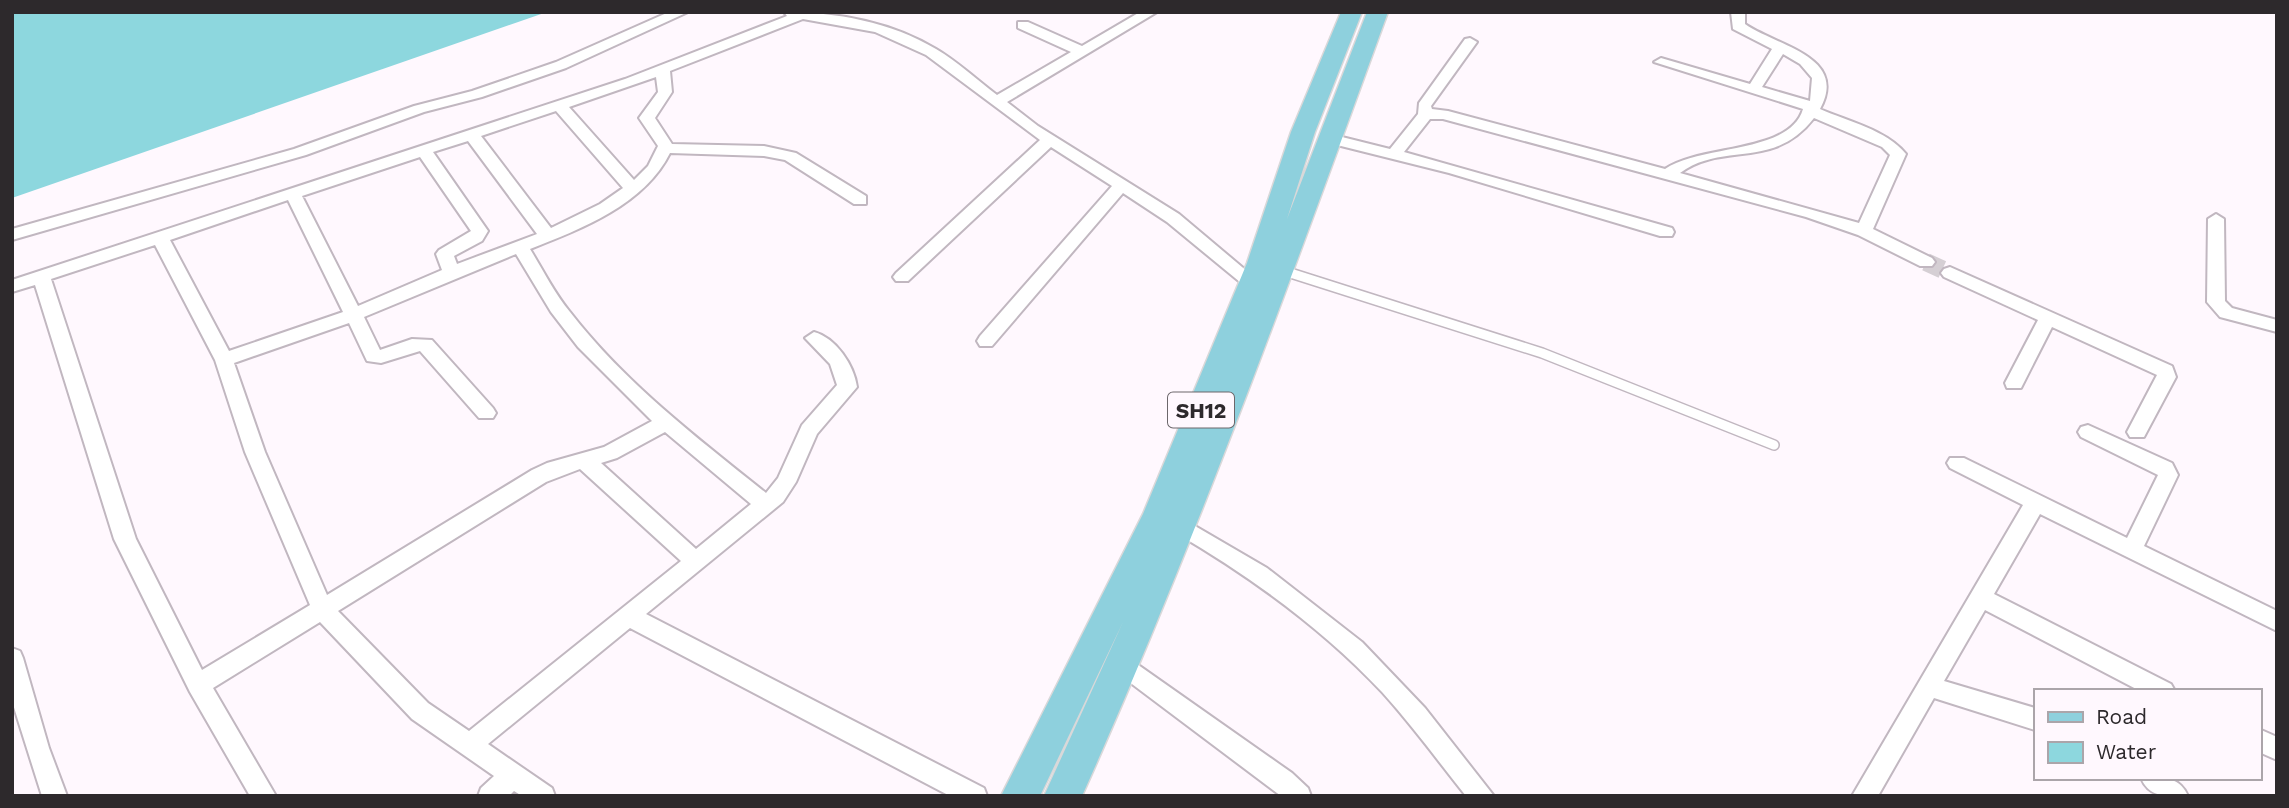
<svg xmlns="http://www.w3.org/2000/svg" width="2289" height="808" font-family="'Work Sans',sans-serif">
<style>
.water{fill:#8dd7de}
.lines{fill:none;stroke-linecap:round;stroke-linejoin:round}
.street-tunnel{stroke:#d5cfd4;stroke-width:18;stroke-dasharray:18 9;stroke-linecap:butt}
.lane-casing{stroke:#c1b7c0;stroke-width:12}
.street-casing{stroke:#c1b7c0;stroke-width:4}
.primary-casing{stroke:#d9d8d9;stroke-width:3}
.lane{stroke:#fff;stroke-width:9}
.street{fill:#fff;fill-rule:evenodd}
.primary{fill:#8ed0dd;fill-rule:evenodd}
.labels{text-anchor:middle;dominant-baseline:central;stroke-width:7;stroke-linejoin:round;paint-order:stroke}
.shield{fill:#fff8fe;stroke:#6c676b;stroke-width:2}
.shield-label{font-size:21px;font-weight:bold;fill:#2d292c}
</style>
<rect width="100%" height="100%" fill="#fff8fe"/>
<path class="water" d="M12,12H547L12,198Z"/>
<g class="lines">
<path class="street-tunnel" d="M1926,262L1950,273"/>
<g class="lane-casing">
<path id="lane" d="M1281,270L1542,353L1774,445"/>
</g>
<g class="street-casing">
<path id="street" d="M669,12H688L566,68L482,97L424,112L306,155L12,240V229L294,149L414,106L472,91L556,62Z
M784,12C836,12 891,22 936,49C958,62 977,80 997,95L1071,52L1018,28V22H1028L1082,46L1140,12H1157L1007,102L1038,126L1179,214L1261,283L1258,287H1246L1167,222L1123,193L992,346H980L977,341L980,336L1112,186L1051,147L908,281H896L893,277L896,273L1040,140L926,55L875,32L803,19L670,71L672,92L655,118L672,144L764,146L796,153L866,196V204H854L785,160L764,156L670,153C644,205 581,229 530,249C543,270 554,293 570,312C625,383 696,437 766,493L778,478L802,425L837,385L830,364L805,338L814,332C836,338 854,365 857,387L817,434L796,482L783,502L646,614L984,788L987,796H950L630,628L488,744L552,788L555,796H522L514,791L509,796H478L481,788L494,776L412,719L320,622L213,688L276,796H250L190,692L114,539L35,285L12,292V280L625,79L787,16ZM656,77L658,92L639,118L658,146L648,166L634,180L569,107ZM556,111L623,188L600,204L551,228L481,136ZM468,141L537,234L457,264L454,256L482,241L488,231L433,152ZM420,157L471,231L439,250L436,254L442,270L358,306L302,196ZM288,200L343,312L229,351L170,240ZM155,245L215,360L245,452L310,605L202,670L136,539L51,279ZM516,254L551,312L578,347L652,421L604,447L547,463L532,470L327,595L265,452L234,363L349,323L367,361L381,363L420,351L479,418H493L496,413L493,408L432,340L412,339L380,350L364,317ZM665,432L751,504L696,549L601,463L617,458ZM580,469L681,561L469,731L428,703L338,611L546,482Z
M1731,12H1745V24C1776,46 1849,56 1820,109C1847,121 1887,130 1906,154L1873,229L1932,258L1935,262L1932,266H1920L1858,235L1806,217L1443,119H1430L1404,152L1672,228L1674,232L1672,236H1660L1449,173L1325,142L1322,139L1330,134L1390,149L1418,114L1419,103L1465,39L1470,38L1477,42L1431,106L1432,109L1448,111L1665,169C1701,144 1790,154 1803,109L1654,62L1661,58L1750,84L1772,49L1733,29ZM1783,54L1800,64L1812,78L1810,101L1762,87ZM1814,118L1882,147L1890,155L1859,223L1680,173C1724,141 1773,171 1814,118Z
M2216,214L2224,219L2225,301L2232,308L2277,320V332L2220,317L2207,302L2208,219Z
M1950,267L2172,366L2176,377L2144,437H2130L2127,432L2157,375L2052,327L2021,388H2007L2005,383L2038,320L1944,277L1941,273L1944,269Z
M2088,425L2172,463L2178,475L2144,546L2277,611V631L2040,514L1994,594L2171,684L2175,691H2140L1985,610L1944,681L2035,708V730L1934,698L1878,796H1852L2023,505L1950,468L1947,463L1950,458H1964L2127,538L2158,475L2081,437L2078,432L2081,427Z
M1183,519L1267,568L1362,642L1425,708L1494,796H1466C1438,761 1412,725 1382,692C1322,628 1251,577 1176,533L1172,527L1176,521Z
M12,648L20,651L23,658L49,748L67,796H42L12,701Z
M1124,655L1292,773L1308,788L1311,796H1281L1116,672L1112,665L1116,658Z
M2259,729L2277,737V760L2259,752Z
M2141,778C2161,778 2179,775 2188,796C2168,796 2150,799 2141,778Z"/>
</g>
<g class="primary-casing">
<path id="primary" d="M1341,12H1362L1315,132L1287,219L1367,12H1388C1292,276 1197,539 1082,796H1044L1123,622L1040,796H1001L1143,514L1247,263L1291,132Z"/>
</g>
<use href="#lane" class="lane"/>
<use href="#street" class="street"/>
<use href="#primary" class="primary"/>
</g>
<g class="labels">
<rect class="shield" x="1168" y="392.5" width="66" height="35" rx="5"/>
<g class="shield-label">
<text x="1201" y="410">SH12</text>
</g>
</g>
<rect width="2289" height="808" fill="none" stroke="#2d292c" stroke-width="28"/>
<rect x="2034" y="689" width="228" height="91" fill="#fff8fe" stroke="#aba5aa" stroke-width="2"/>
<rect x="2048" y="712" width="35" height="10" fill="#8ed0dd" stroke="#aba5aa" stroke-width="2"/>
<text x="2096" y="724" font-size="21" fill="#2d292c">Road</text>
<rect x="2048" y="742" width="35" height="21" fill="#8dd7de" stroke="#aba5aa" stroke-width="2"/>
<text x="2096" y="759" font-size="21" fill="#2d292c">Water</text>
</svg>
